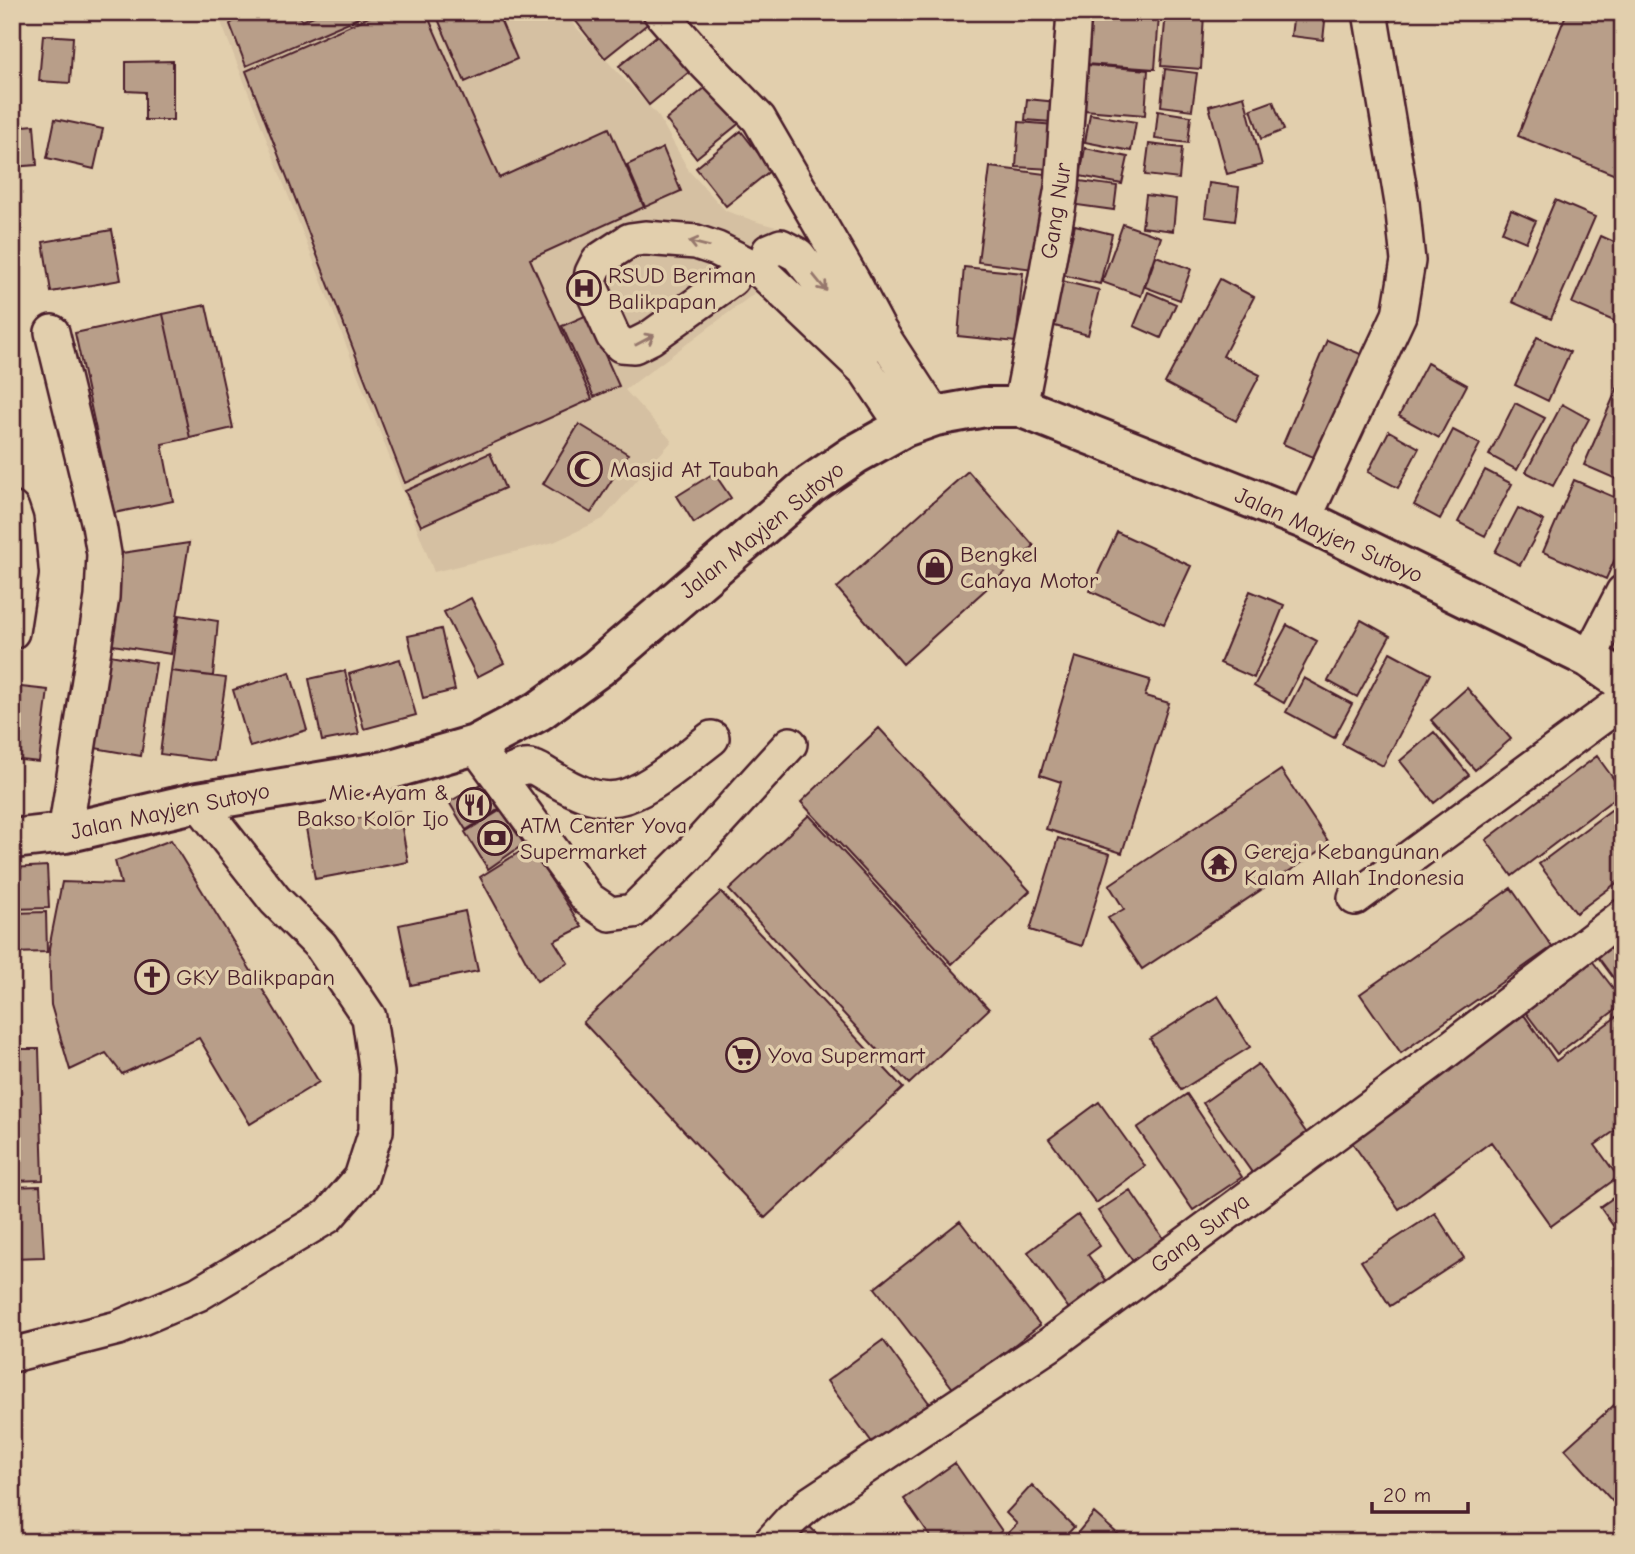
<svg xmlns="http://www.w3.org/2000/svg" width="1635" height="1554" font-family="'Comic Neue',sans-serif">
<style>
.built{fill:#d5c0a2}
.building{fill:#b89e89;stroke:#4a1f2b;stroke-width:2}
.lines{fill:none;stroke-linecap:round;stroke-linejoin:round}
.minor-casing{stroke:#4a1f2b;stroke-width:38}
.major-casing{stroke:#4a1f2b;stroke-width:44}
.minor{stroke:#e2cfad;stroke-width:33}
.major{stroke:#e2cfad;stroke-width:38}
.oneway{stroke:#96776c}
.labels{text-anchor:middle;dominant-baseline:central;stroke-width:7;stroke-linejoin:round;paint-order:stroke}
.street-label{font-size:23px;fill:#4a1f2b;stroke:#e2cfad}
.poi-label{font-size:23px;fill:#4a1f2b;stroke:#e2cfad;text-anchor:start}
</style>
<rect width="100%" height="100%" fill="#e2cfad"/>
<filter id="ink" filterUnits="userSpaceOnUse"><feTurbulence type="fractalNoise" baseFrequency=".0143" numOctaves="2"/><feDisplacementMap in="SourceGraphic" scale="14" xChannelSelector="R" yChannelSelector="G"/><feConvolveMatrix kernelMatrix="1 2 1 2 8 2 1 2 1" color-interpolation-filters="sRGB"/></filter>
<g filter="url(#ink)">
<path class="built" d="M234,12H562L659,117L689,171L726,211L761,223L811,236L905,382L867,403L853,380L771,299L755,293L625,390L672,441L603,519L554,542L434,572L221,22Z"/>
<path class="building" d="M247,12H297L302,21L323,12H372L246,66L230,24Z
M380,12H426L499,178L609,128L644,207L530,259L592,399L405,483L246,71Z
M435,12H497L517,59L465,82Z
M585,12H643L650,22L605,58L575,20Z
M1088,12L1159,16L1155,69L1085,64Z
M1166,12L1204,14L1201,69L1161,66Z
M1294,12H1326L1323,40L1291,36Z
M1567,12H1623V178L1518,136Z
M664,30L694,68L649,105L619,66Z
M43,35L73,37L70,83L39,81Z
M173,61V120H145V92L126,91V62Z
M1087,65L1148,70L1145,115L1084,110Z
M1165,69L1197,73L1192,110L1161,106Z
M711,83L742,121L696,158L666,120Z
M1244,96L1262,165L1227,174L1209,106Z
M1027,99L1067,103L1066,123L1025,120Z
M1273,101L1284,130L1261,139L1251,109Z
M1158,111L1191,116L1188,143L1155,139Z
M1090,114L1136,122L1131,151L1085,142Z
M55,119L103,129L94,169L47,158Z
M1019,122L1055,125L1052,169L1016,167Z
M34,125L37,165L12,167V127Z
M741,131L771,170L726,206L696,168Z
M1149,144L1182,148L1179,179L1145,175Z
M663,148L681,191L645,207L627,165Z
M1085,148L1128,157L1122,184L1080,176Z
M990,167L1053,175L1041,270L978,262Z
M1080,181L1117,186L1114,210L1077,205Z
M1209,183L1239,187L1235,221L1205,217Z
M1146,195L1176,199L1173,231L1142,227Z
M1555,200L1595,217L1551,319L1512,302Z
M1511,210L1536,221L1526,242L1502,232Z
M1123,224L1161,237L1141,296L1102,282Z
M1075,225L1112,234L1100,284L1063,275Z
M112,230L121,280L51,292L43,242Z
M1601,236L1623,246V325L1572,303Z
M1156,256L1191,269L1180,300L1145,287Z
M964,267L1023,273L1016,342L958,336Z
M1220,279L1254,297L1223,356L1260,375L1236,421L1165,383Z
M1062,281L1099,290L1088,335L1051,325Z
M1148,292L1176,304L1161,338L1134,326Z
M206,305L233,428L190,438L163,314Z
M163,314L190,438L162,444L173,501L114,513L75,333Z
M587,315L619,386L594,397L562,326Z
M1537,337L1570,352L1548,401L1515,385Z
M1327,340L1363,355L1318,459L1283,444Z
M1427,363L1467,385L1439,438L1399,416Z
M1623,375V482L1584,465Z
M1515,403L1545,418L1517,470L1489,455Z
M1562,404L1589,419L1553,486L1526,472Z
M579,424L628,454L591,513L543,484Z
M1453,430L1480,444L1440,519L1414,505Z
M1389,431L1419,448L1398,488L1368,472Z
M490,453L505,488L421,526L405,491Z
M1485,470L1512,484L1485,536L1458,522Z
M968,471L1034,546L903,664L837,588Z
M714,473L731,498L694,523L677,496Z
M1574,480L1623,501V541L1606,579L1543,552Z
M1518,508L1544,521L1520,565L1495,552Z
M1117,532L1191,566L1164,624L1090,591Z
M189,543L171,654L106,644L122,553Z
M1250,591L1284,605L1254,678L1220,663Z
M471,598L504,663L477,677L444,612Z
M179,615L218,621L213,676L171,671Z
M1361,620L1390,636L1357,697L1328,681Z
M1287,625L1317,641L1284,703L1254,686Z
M441,629L455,690L423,698L408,636Z
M1390,652L1431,674L1383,766L1342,744Z
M104,654L156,663L141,756L89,747Z
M1075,657L1150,680L1145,696L1169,703L1122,853L1046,829L1061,782L1040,775Z
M400,659L416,715L364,729L349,674Z
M171,671L226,678L214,761L160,754Z
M345,671L359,734L322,741L309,679Z
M290,672L307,730L250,747L233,690Z
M1304,678L1352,704L1334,738L1286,712Z
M12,686L48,690L39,762L12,759Z
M1467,688L1511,739L1475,770L1431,720Z
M879,728L1030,891L952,964L801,802Z
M1434,732L1469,775L1434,803L1400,761Z
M1597,756L1623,792L1512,876L1486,840Z
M1281,770L1330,844L1142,969L1108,918L1124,909L1109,885Z
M483,783L499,809L466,830L449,802Z
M1623,801V878L1576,913L1539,864Z
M501,810L524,844L488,869L465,832Z
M399,811L408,862L315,879L306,828Z
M809,815L989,1009L909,1084L729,890Z
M1058,838L1110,854L1082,946L1030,930Z
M171,840L319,1082L250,1124L199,1038L122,1074L106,1053L70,1070L51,1005L49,948L62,882L121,884L115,861Z
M529,846L582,927L554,941L568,963L537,981L480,877Z
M47,866L49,908L12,909V868Z
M1511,888L1552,947L1401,1053L1360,994Z
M721,892L903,1088L765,1218L583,1022Z
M465,911L478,971L411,985L399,925Z
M46,912L47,952L12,953V913Z
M1623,939V991L1598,957Z
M1590,958L1623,1001V1004L1557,1054L1523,1009Z
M1218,996L1250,1047L1181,1090L1150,1039Z
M1623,1012V1125L1595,1145L1618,1177L1551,1226L1491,1142L1399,1209L1351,1141L1524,1015L1556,1061Z
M12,1049H39L43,1180L12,1181Z
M1258,1064L1313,1142L1258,1181L1203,1103Z
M1187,1094L1242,1177L1193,1210L1137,1128Z
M1099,1102L1145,1166L1096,1203L1049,1139Z
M40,1186L44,1257L12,1258V1187Z
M1130,1190L1170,1248L1139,1270L1098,1211Z
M1623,1191V1240L1600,1207Z
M1435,1213L1464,1258L1390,1306L1361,1261Z
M1078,1215L1100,1246L1088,1255L1108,1283L1070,1310L1028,1252Z
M960,1221L1040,1325L955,1391L875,1288Z
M883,1340L932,1407L877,1449L827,1381Z
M1623,1397V1513L1565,1449Z
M955,1463L1002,1531L986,1542H934L904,1499Z
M1032,1485L1074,1527L1060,1542H1007L1003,1538L1017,1524L1006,1513Z
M1094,1513L1127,1542H1070Z
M806,1523L825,1542H788Z"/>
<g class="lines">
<g class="minor-casing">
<path id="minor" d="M660,12L700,58L759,119L853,281L879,330L935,416
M769,251L781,246L798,255L869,346
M732,279L650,338L634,346L621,345L613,336L590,285L592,273L598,261L630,240L645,238L696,242L717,249L761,271L866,371L904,427
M52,332L99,525L104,554L102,597L65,833
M1020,407L1044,287L1062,187L1074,12
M12,509L16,521L21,574L12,632
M1304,519L1399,315L1408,261L1402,203L1370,12
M1589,658L1623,592
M475,745L588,899L610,914L633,911L688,856L790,744
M500,778C507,775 516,768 525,767C533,765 542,772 549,776C572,790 598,805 626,796C655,786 687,757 712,738
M1355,898L1623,701
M12,1355L118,1328L198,1294L328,1216L361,1178L376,1131L377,1073L369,1017L321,946L275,900L198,802
M771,1542L792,1519L811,1503L1049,1345L1432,1062L1623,916"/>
</g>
<g class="major-casing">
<path id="major" d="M12,839L65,833L198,802L385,771L475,745L539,711L598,668L810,485L854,455L904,427L935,416L985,407H1020L1304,519L1589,658L1623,682"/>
</g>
<use href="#minor" class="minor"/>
<use href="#major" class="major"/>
</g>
<defs><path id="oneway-shaft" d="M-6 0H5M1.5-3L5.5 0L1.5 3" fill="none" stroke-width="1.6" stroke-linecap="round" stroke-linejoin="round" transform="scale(1.75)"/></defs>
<g class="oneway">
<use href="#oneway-shaft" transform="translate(699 244) rotate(-166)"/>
<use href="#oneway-shaft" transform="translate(820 283) rotate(51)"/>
<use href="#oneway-shaft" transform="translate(645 340) rotate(-28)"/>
</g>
</g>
<defs>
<g id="hospital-ring" transform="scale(1.75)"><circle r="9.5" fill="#e2cfad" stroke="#4a1f2b" stroke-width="1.5"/><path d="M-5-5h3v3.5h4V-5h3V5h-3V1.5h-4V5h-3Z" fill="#4a1f2b"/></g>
<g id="mosque-ring" transform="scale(1.75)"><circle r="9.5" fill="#e2cfad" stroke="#4a1f2b" stroke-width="1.5"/><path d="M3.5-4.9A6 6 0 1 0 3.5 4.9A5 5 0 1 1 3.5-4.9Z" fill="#4a1f2b"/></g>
<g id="shop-ring" transform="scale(1.75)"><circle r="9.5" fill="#e2cfad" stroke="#4a1f2b" stroke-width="1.5"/><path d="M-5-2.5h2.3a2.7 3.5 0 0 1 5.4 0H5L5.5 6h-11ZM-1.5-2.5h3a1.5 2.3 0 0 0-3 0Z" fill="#4a1f2b"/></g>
<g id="restaurant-ring" transform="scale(1.75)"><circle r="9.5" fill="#e2cfad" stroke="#4a1f2b" stroke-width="1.5"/><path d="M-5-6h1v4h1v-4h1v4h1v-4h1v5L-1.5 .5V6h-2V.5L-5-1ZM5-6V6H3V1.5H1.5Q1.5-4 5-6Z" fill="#4a1f2b"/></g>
<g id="bank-ring" transform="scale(1.75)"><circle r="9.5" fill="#e2cfad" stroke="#4a1f2b" stroke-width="1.5"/><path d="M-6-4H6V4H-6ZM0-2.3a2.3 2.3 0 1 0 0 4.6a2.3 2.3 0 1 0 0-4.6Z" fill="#4a1f2b"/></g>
<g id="temple-ring" transform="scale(1.75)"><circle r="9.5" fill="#e2cfad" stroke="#4a1f2b" stroke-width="1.5"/><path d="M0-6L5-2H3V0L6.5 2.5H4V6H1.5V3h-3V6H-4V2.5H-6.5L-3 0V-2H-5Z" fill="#4a1f2b"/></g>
<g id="church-ring" transform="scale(1.75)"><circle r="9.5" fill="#e2cfad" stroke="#4a1f2b" stroke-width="1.5"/><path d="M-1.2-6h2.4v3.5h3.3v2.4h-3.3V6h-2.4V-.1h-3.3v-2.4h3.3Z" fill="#4a1f2b"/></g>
<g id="supermarket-ring" transform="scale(1.75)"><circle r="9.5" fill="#e2cfad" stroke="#4a1f2b" stroke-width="1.5"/><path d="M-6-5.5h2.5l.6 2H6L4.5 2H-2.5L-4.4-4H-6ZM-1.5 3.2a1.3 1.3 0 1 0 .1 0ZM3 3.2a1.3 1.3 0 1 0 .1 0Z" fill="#4a1f2b"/></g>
</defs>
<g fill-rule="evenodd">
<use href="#hospital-ring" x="584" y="288"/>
<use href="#mosque-ring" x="585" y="469"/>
<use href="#shop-ring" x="935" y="567"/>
<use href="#restaurant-ring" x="474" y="805"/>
<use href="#bank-ring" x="495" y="838"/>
<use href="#temple-ring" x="1219" y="864"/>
<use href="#church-ring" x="152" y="977"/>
<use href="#supermarket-ring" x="743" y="1055"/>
</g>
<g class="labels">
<g class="street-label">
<text transform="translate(1056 211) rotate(-81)">Gang Nur</text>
<text transform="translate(762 530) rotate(-39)">Jalan Mayjen Sutoyo</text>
<text transform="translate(1329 535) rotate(24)">Jalan Mayjen Sutoyo</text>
<text transform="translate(170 811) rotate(-12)">Jalan Mayjen Sutoyo</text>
<text transform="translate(1200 1233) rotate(-37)">Gang Surya</text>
</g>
<g class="poi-label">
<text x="608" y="275">RSUD Beriman<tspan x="608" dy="26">Balikpapan</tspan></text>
<text x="610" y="469">Masjid At Taubah</text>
<text x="960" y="554">Bengkel<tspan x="960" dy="26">Cahaya Motor</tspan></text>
<text x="449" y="792" text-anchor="end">Mie Ayam &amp;<tspan x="449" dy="26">Bakso Kolor Ijo</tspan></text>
<text x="520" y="825">ATM Center Yova<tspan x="520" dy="26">Supermarket</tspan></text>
<text x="1244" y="851">Gereja Kebangunan<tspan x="1244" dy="26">Kalam Allah Indonesia</tspan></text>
<text x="176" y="977">GKY Balikpapan</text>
<text x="768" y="1055">Yova Supermart</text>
</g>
</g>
<rect width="1635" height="1554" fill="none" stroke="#e2cfad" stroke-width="42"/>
<rect x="21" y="21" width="1593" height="1512" fill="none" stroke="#4a1f2b" stroke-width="2.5" filter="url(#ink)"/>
<path d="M1372 1502v10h96v-10" fill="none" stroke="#4a1f2b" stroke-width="3.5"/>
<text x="1383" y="1502" font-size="21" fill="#4a1f2b" stroke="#e2cfad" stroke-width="5" paint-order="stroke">20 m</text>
</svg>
